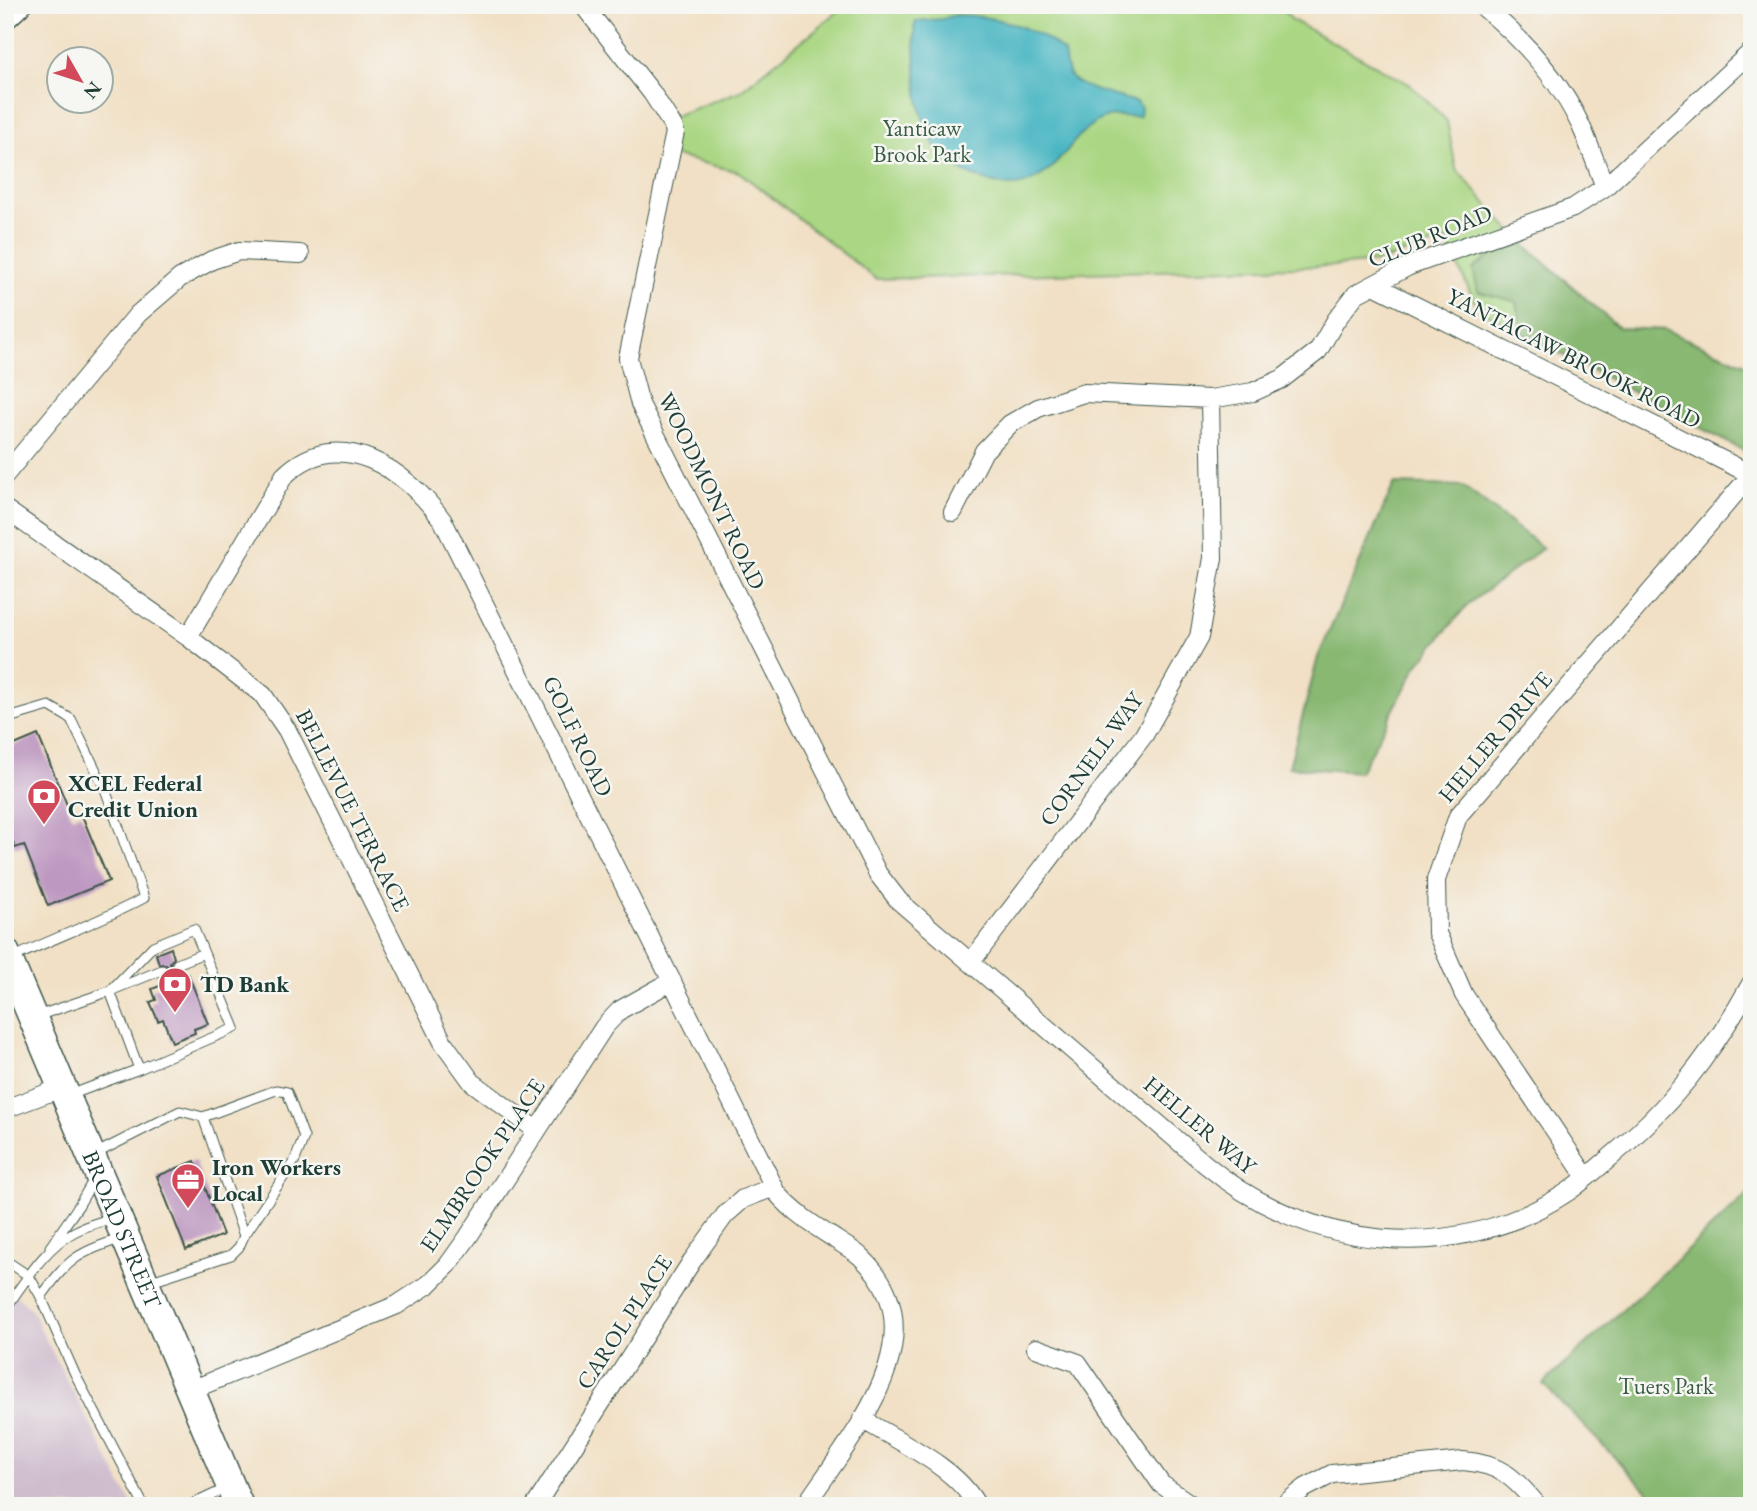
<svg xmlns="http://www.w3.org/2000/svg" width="1757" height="1511" font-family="'EB Garamond',serif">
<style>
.industrial{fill:#cfbdce}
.green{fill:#abd784;stroke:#658a5c;stroke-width:2}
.forest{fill:#88b872;stroke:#547a53;stroke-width:2}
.water{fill:#47b5c2;stroke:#33797b;stroke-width:2}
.building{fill:#bd98c1}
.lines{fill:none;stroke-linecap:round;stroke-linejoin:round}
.lane-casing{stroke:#3e554a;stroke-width:11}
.street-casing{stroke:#3e554a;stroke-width:20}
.secondary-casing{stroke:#3e554a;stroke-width:27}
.primary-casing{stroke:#3e554a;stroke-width:31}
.lane{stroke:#fff;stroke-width:9}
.street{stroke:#fff;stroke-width:18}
.secondary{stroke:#fff;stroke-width:24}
.primary{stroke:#fff;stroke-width:28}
.labels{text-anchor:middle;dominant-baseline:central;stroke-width:5;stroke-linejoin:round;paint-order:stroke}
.park-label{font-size:23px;fill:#3b5c44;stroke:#f6f6f2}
.street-label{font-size:23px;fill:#1f3d34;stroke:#f6f6f2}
.poi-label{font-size:23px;font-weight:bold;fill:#1f3d34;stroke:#f6f6f2;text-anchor:start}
</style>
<rect width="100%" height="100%" fill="#f6f6f2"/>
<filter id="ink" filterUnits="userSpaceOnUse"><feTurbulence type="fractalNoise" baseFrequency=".0143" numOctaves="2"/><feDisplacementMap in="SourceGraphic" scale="14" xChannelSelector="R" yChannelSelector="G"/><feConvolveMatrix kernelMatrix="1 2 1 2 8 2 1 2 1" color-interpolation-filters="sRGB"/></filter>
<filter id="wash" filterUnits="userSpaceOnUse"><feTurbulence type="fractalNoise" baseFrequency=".00686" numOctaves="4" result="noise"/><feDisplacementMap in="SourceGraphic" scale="28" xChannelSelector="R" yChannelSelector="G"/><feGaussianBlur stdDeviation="1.57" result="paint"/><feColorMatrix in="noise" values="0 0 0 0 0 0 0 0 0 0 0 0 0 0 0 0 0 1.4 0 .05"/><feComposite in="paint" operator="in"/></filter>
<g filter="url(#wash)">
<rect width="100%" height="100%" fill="#f1e0c5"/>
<path class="industrial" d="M5,1286L32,1310L46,1340L133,1506H5Z"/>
<path class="green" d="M846,5H1279L1292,20L1411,85L1447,121L1456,169L1516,237L1619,328L1665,330L1752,367V455L1478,309L1446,240L1377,262L1334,266L876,279L739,172L671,155L661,121L740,91Z"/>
<path class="forest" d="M1516,237L1619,328L1665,330L1752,367V455L1522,333L1517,302L1478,292L1473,269Z
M1394,484L1463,486L1543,548L1467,605L1417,666L1360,772L1289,767L1318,657Z
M1752,1190V1506H1671L1651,1495L1543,1384Z"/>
<path class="water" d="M955,15C993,15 1035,26 1064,52C1065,59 1066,69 1069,75C1078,90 1122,96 1138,103L1141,108L1140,116C1130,118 1118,114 1108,117C1081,124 1069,153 1049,170C1044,174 1037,178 1031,181C1016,190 1000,185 984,180C911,157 918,91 914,28L916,21L943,19Z"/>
<g id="blocks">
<path class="building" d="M38,735L72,817L81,813L109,881L48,906L24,845L15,848L5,824V749Z
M171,948L174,958L170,962L171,967L179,971L182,976L188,974L208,1024L194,1029L195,1033L172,1042L163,1019L158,1021L150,1002L156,1000L152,989L167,983L164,977L169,970L166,964H159L156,954Z
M195,1161L223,1235L186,1250L157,1176Z"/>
</g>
</g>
<g filter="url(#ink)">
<use href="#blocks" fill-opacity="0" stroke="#3e554a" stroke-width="2"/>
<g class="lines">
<g class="lane-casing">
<path id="lane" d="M5,719L49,706L71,719L105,789L144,898C101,921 54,938 10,959
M177,964L204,953
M37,1016L110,991L153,946L194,929L235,1028L139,1069L70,1095
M139,1069L110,991L162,970
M203,1117L244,1236
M95,1154L180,1111L203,1117L276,1090L287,1092L304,1137L295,1160L244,1236L239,1247L231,1255L148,1282
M50,1247L79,1205L94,1179
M5,1260L29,1276L41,1297L75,1374L144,1506
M41,1297C70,1257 76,1254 122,1238
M5,1309C25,1282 44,1248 74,1232C87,1225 101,1222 115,1217
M189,1506L229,1487"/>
</g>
<g class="street-casing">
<path id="street" d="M583,5L652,93L673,126L675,132L628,358L640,404L878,874L899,901L1205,1164C1308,1250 1454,1268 1569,1191C1582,1182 1594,1171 1606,1161C1671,1107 1711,1056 1752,982
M1481,5C1523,39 1558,77 1581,126C1590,146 1597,167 1605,187
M1374,285L1752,475
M5,475L138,314L180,278L212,260L239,251L300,254
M5,509L188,637L263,695L287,730L443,1042L472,1082L536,1130
M953,512L984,451L1010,424L1038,408L1084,393L1210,399L1253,392L1282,379L1318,351L1336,320L1356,294L1409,266L1573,208L1605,187L1752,51
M188,637L284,476C339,422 407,471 443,521L777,1193C793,1212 813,1225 835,1239C843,1245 854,1250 861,1257C943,1334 851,1436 805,1506
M971,962L1144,735L1199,637L1213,558L1210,399
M5,1109L61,1088
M1586,1177L1464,995L1437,933L1436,880L1458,816L1751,475
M1036,1348L1078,1363L1161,1484L1193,1506
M189,1391L397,1305L429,1284L448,1265L468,1237L604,1027L620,1010L672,981
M862,1419C899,1442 957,1467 977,1506
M535,1506L692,1261L725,1215L743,1199L774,1187
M1282,1506L1305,1488L1332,1474L1463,1461C1501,1464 1515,1478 1538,1506"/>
</g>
<g class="secondary-casing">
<path id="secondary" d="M5,17L18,5"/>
</g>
<g class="primary-casing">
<g id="primary">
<path id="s1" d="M5,952L239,1506"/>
</g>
</g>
<use href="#lane" class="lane"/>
<use href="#street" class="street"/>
<use href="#secondary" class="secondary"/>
<use href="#primary" class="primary"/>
</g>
</g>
<defs>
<g id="bank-pin" transform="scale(1.75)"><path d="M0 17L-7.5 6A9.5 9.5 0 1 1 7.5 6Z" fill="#d1495b" stroke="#f6f6f2"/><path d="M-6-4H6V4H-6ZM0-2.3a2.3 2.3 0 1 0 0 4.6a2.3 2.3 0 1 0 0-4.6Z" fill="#fff"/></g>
<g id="office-pin" transform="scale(1.75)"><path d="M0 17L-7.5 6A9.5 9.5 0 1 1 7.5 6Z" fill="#d1495b" stroke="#f6f6f2"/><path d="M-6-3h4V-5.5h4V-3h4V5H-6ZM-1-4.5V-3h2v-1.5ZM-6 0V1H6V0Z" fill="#fff"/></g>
</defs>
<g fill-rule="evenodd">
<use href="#bank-pin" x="44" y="796"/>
<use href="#bank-pin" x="175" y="984"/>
<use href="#office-pin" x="188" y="1180"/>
</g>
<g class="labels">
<g class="park-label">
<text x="922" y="128">Yanticaw<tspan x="922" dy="26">Brook Park</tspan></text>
<text x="1666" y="1386">Tuers Park</text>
</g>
<g class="street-label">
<text transform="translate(1430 236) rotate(-22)">CLUB ROAD</text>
<text transform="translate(1574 358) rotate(27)">YANTACAW BROOK ROAD</text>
<text transform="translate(712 491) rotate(64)">WOODMONT ROAD</text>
<text transform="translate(578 736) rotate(64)">GOLF ROAD</text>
<text transform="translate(1495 737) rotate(-50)">HELLER DRIVE</text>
<text transform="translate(1091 759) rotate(-54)">CORNELL WAY</text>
<text transform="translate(353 810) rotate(63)">BELLEVUE TERRACE</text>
<text transform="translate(1200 1125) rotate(40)">HELLER WAY</text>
<text transform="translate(482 1165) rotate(-56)">ELMBROOK PLACE</text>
<text stroke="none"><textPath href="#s1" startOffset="301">BROAD STREET</textPath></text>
<text transform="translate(624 1322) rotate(-57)">CAROL PLACE</text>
</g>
<g class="poi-label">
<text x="68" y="783">XCEL Federal<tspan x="68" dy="26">Credit Union</tspan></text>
<text x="200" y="984">TD Bank</text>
<text x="212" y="1167">Iron Workers<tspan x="212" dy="26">Local</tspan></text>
</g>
</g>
<rect width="1757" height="1511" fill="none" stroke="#f6f6f2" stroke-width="28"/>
<g transform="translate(80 80) rotate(129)"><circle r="33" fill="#f6f6f2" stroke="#a0aca6" stroke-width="2"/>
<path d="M0-5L12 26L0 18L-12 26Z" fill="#d1495b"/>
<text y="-10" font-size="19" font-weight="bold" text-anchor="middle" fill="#1f3d34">N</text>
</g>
</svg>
